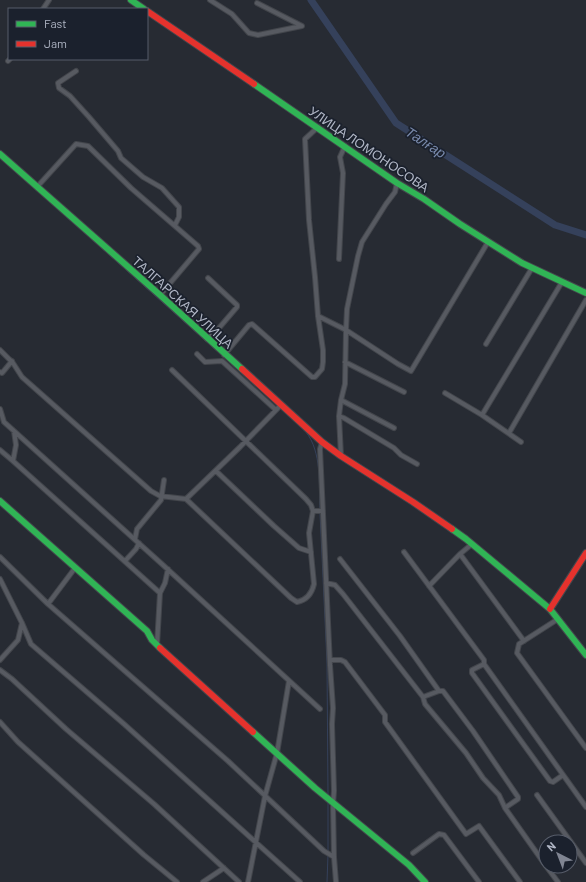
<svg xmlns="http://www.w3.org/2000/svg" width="586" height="882" font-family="Barlow,sans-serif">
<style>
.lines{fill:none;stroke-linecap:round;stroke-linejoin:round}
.stream{stroke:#35415b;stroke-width:1}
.river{stroke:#35415b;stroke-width:7}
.street-casing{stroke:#43464c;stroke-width:6}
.fast-casing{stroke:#43464c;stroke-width:8}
.jam-casing{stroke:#43464c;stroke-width:8}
.street{stroke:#575a61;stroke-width:4}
.fast{stroke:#30b455;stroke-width:6}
.jam{stroke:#e5322d;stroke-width:6}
.labels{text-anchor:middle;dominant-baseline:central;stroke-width:3.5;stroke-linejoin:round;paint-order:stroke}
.street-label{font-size:13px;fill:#b0b6c5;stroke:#1b212d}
.water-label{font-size:14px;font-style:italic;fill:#798aac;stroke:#1b212d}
</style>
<rect width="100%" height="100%" fill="#272b33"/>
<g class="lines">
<path class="stream" d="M59,210L264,393
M306,432C322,452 319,485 320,510
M320,513L327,663L328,795
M328,851V803
M327,882L328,855"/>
<path class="river" d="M311,0L396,123L555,225L586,235"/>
<g class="street-casing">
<path id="street" d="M210,0L232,14L249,33L258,35L302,26L257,3
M43,9L49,0
M8,61L10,59
M76,71L58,83L59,88L70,96L89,117L118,151L121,158L143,177L162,188L179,207V217L175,225
M37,187L76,144L88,146L131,188L198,246L199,249L160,295
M339,259L343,173L340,157L345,146
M318,316L346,330L347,309L358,256L362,242L386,204L395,192L397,183
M207,339L219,328L237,307V305L208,278
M486,344L532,268
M0,350L13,363L22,377L151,491L160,496L186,499L240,447L281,405
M197,354L205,362L222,361L276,410
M224,355L249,325L252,324L312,377H315L322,369L323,362V350L318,316L315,277L309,220L305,139L318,127
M345,362L404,392
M172,370L306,499L311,505L313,511H323
M0,372L2,373L12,361
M445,393L482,415
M341,400L394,428
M0,409L4,422L163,565L320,709
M339,416L344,418L394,448L401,455L417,464
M14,431L16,445L13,461L160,593L157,645
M509,433L586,300
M322,442L320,449L330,665L333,708L332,724L334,791L333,804L334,857L336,882
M521,442L482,415L562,282
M0,450L13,461
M341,456L339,416L341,400L345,384L346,330L398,364L411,371L488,242
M216,471L274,526L299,548L311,552
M186,499L291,598L297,602C307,600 312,593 314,584L309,533L313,511
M135,539L137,529L161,500L164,480
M472,544L460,554L524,641
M404,552L484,660V664L586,807
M0,557L48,604L228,761L324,851L334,857
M340,559L400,636L439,691
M125,561L136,549L139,543
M0,579L22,623L31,644L124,724L300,882
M326,583L335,585L343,594L423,697L425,704L466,753L483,778L499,795L505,808L546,866
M429,586L460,554
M160,593L165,583L168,569
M48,604L75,568
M558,619L519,644L517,653L586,748
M0,660L18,640L22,623
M330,660H341L345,662L385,715V722L466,834L479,826L520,882
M484,664L472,670V673L550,781L553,782L563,775
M0,670L12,679L66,729L154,804L239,882
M423,697L439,691H443L473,731L518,797V799L505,808
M0,722L18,742L144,855L177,882
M537,795L586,863
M413,853L439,834L444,835L479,882
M546,866L558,882
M203,882L224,868
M248,882L265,796L277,753L289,681"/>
</g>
<g class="fast-casing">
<path id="fast" d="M131,0L144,9
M254,84L397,183L424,199L460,224L522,263L586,293
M0,154L160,295L242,369
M0,501L147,631L152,640L160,648
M452,529L466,539L550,609L586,655
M253,732L315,788L409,865L425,882"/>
</g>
<g class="jam-casing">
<path id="jam" d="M147,11L254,84
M242,369L322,442L341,456L413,502L452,529
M550,609L586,553
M160,648L253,732"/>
</g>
<use href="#street" class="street"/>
<use href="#fast" class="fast"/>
<use href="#jam" class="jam"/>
</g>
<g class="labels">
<g class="street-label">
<text transform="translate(369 149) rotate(34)">УЛИЦА ЛОМОНОСОВА</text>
<text transform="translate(183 302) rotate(42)">ТАЛГАРСКАЯ УЛИЦА</text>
</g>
<g class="water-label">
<text transform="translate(426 142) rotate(33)">Талғар</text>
</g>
</g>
<rect x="8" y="8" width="140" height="52" fill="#1b212d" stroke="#575d6a"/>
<rect x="16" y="21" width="20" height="6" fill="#30b455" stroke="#575d6a"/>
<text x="44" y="28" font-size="12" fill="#b0b6c5">Fast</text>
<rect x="16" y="41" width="20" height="6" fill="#e5322d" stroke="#575d6a"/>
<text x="44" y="48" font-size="12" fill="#b0b6c5">Jam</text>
<g transform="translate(558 854) rotate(318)"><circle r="19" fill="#1b212d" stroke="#575d6a"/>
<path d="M0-3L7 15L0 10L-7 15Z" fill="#808592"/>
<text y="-6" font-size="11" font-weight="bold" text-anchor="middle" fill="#b0b6c5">N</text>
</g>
</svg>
